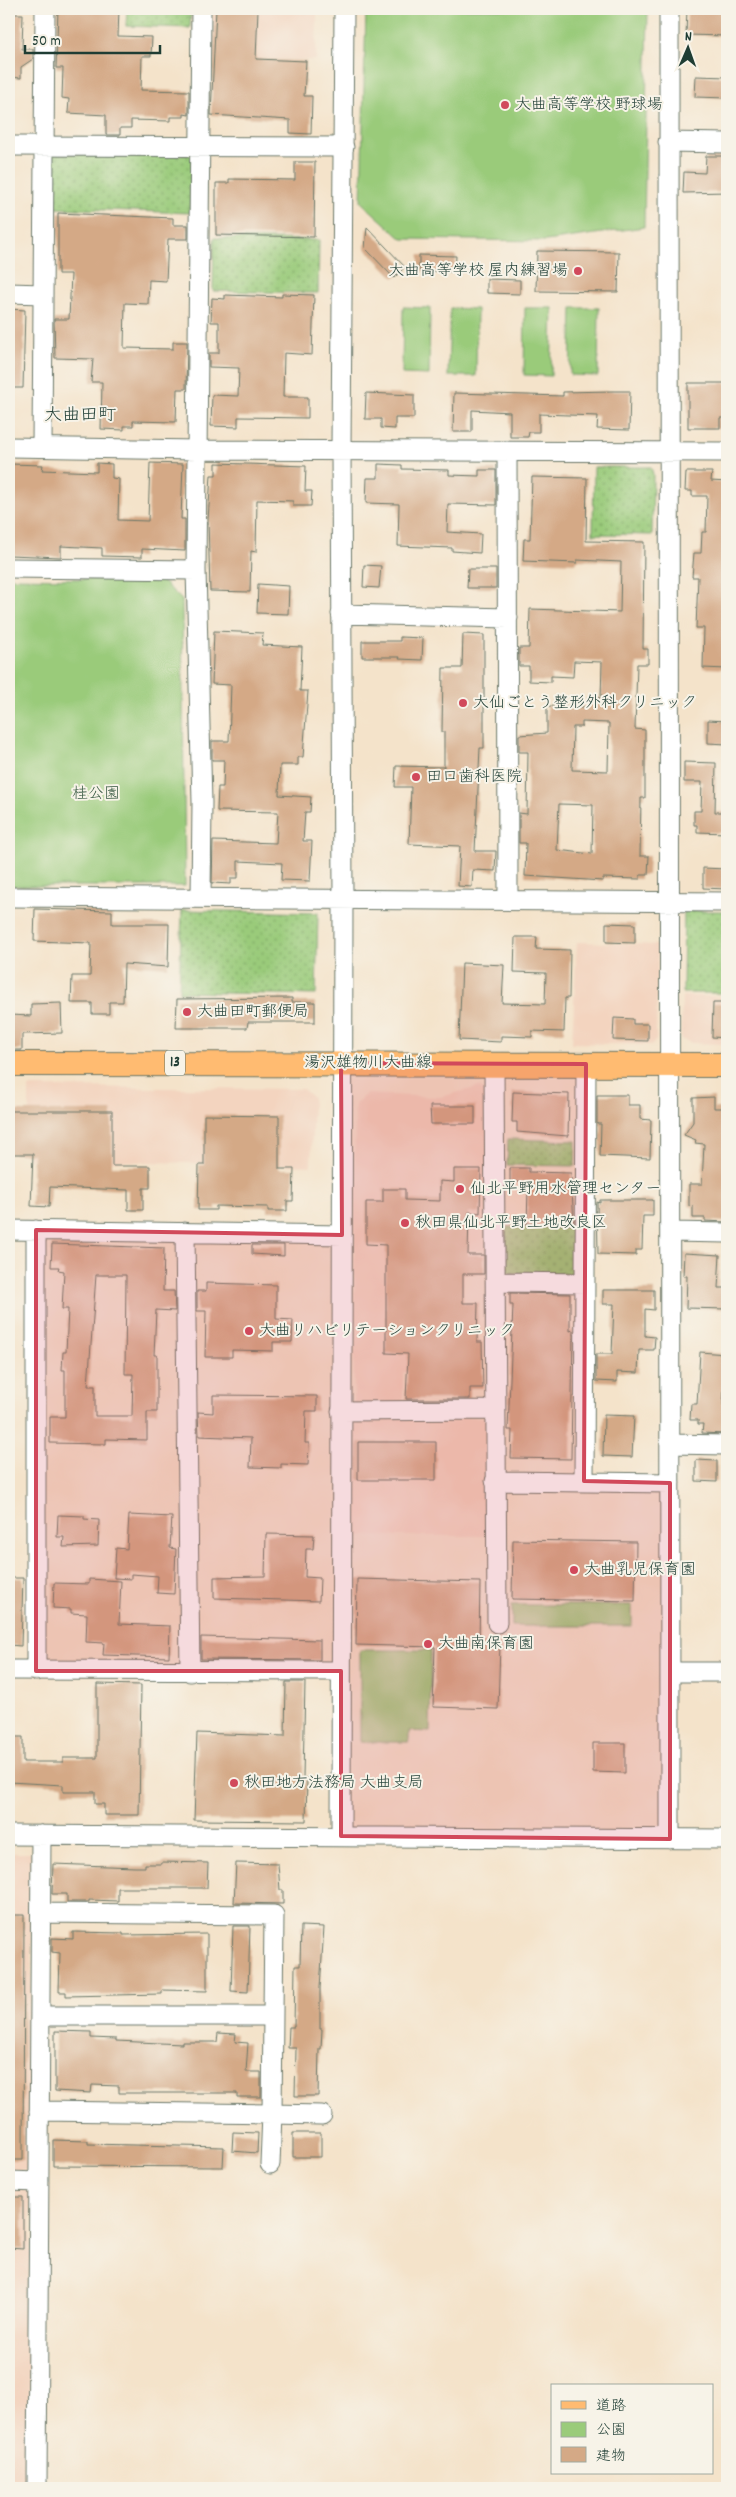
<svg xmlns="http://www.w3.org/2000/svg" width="736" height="2497" font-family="Dekko,'Klee One',sans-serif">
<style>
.built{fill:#f3d4bf}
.grass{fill:url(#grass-dots);stroke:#5c8457}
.green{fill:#9acb7a;stroke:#5c8457}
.building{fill:#d4a986;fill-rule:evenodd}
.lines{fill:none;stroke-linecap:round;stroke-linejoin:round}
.minor-casing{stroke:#6a7768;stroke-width:21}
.major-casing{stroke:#6a7768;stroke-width:26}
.minor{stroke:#fff;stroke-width:19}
.major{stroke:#ffbb71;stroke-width:24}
.marked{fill:#d1495b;fill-opacity:0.2;stroke:#d1495b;stroke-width:4;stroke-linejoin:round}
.poi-dot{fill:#d1495b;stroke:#f7f3e8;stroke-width:2}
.labels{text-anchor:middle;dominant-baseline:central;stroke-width:4;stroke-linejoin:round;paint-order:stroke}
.shield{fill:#f7f3e8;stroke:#60746a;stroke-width:1}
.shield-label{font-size:15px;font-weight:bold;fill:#1f3d34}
.poi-label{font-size:16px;fill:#1f3d34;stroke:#f7f3e8;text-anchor:start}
.park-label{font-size:16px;fill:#385942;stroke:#f7f3e8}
.street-label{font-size:16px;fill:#1f3d34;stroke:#f7f3e8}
.neighbourhood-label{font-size:18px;fill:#1f3d34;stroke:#f7f3e8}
</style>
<defs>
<pattern id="grass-dots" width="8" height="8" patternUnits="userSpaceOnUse" patternTransform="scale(1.25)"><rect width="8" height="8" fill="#9acb7a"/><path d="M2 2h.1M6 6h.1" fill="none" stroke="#7da665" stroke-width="1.8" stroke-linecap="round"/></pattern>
</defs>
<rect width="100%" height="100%" fill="#f7f3e8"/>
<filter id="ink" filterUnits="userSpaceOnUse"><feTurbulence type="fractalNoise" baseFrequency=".02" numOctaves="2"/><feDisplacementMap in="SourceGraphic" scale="10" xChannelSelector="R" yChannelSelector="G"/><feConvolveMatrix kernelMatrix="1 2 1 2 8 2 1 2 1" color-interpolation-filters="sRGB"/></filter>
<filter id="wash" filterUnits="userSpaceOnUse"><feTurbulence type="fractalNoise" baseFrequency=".0096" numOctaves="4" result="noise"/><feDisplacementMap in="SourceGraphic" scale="20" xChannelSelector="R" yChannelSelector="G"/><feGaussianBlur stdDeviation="1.12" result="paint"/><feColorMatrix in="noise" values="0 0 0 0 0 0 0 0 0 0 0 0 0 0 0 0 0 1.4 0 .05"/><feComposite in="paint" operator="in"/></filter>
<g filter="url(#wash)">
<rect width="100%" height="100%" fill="#f4e3ca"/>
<path class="built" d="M210,9H317L316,60L208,58Z
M577,942L658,945L656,1040L651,1045L572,1043Z
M682,996L727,997V1044L692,1043L681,1039Z
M29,1087L303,1089L313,1098L311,1166L29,1159Z
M479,1087L489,1094L486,1250L433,1249L432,1372H403V1405L354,1404L355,1104L366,1094L440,1097Z
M355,1416L487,1417L486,1536H355Z
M9,1853H32L31,2170H9Z
M9,2189H31L30,2488H9Z"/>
<path class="grass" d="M127,9H191L190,28L126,26Z
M51,154L192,155L190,213L52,208Z
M214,238L319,240L318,293L213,291Z
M594,467H651L653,474L652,535L593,534Z
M182,910L318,913L316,995L179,992Z
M684,911H727V993H683Z
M508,1139L576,1141L575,1166L507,1165Z
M506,1227L576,1228L575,1270L572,1274L505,1273Z"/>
<path class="green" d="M366,9H648L644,227L546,241L402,239L361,202Z
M403,307L430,308L429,375L402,374Z
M450,308L477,309L476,376H448Z
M525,308H553L551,376L524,375Z
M572,308H599L598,376L570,375Z
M9,578L161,580L182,600L185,886H9Z
M512,1605H632V1626H512Z
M360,1650H431L430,1732L409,1731V1742H360Z"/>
<g id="blocks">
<path class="building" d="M58,9H119L118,36L152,37L151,56H142L141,90L189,91V115L184,114V117H170V121L131,120V128H120V135H106V115L68,113L69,99L62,98L63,68H56Z
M216,9H258L256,59L306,61L304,96H312L311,134L290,133V120L211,115Z
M687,9H727V36L686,35Z
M9,14H23L22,49H33V59L21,67V78L9,77Z
M696,76L727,77V98L695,97Z
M706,156H727V192L683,193L684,172L705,173Z
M295,162H315L314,237L216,235V183H229V179L295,180Z
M58,213L173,218V225H188V239H168L166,281L149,280L148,304L125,303L124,348L173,349V342H187L186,389H177L176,422L133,421V426H124V430L101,429L102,382H91L93,359L55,358L54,319H69L71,274H58Z
M367,227L405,267L394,278L365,248Z
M537,251L619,252L618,292L536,291Z
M419,255L456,256L455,272L419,271Z
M487,279L520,280V294L487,293Z
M282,294L314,295L312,355L284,353L283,397H308V418L238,417V427L211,426L212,395L238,396L239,368L209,367V353H219V322H211L212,298L225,299V295L282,297Z
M9,309L25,310L23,388H9Z
M688,383H727V418H720V428H688Z
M612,391H630L629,430L597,429L598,416L539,414V432H529L528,437H510V412L472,410V432H453L454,393L563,396V392Z
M366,393L414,395V418H395V429L381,428V419H365Z
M97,463L112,464V478L119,479L118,520L148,521L150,463L183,464L181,519H185V551L142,549V557L102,556V548L61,546V557L9,555V464L43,465L42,470L97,472Z
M216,463L306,466L305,491H312L311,506H293V501L257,500L256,552L251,551L250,592L210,591L208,520L211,475H216Z
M378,464L402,465V469L449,470V475L479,476V470H496V505L448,504L447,532L481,534L480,553L452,551V548L398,546L399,504L366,503L367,478H378Z
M686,472H712L711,481L727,482V669L703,668L704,628H696L698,577H692L694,553H701L702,532H706L707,496H692V491H685Z
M532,477L587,478L586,541L644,542L643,649H648V664H637L635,729L645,730V798H641L640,856H649L648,875H640V879L603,878V881L525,876L526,843H519V813L527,814L528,752H519V735L547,733V706L588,707V697L601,698L602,662L574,661L573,677L551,676V682L529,681V666H519V648H529L530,609L620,612L621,562L577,560V563L523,561L524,539H530ZM582,722L609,723L608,771L572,770L573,727H582ZM559,804L593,805L592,854L557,850Z
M364,565L381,566L379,588L363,587Z
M468,569H496V588H467Z
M258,584L289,586L288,614L257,613Z
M214,631L263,633L262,645L302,647L300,691H308L303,757H298V765H280L279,795L311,797L310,812H305L303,841H312L310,881L281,880L282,863L238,861V878H231V884L212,883L213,841L276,843L278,812L217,811L218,787H223L224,760H212V741H229L231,685L212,684Z
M463,634L484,635V748H480L475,851H496L495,871L473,870L472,887L458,886L460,846L409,844L411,787H395L396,766L444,767V732H442L443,668H462Z
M400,637L423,638L422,660L399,659L400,657H362V641H400Z
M708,720L727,721V744L708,743Z
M684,762L716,763L715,812H727V833L697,832V825H694V811H701L702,782H684Z
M703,868L726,869V889L703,888Z
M35,909L112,911V924H169L168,967L124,964L123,1002H109V1014H92V1003H71L72,976H90L91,943L34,941Z
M606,923L635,924V943L606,942Z
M515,937H537L536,949L570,950L569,998H565L564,1032L532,1031V1037L501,1036V1042L459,1040L462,963L504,965L502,1003L545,1004L546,973L514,972Z
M292,998V1002H315V1022H248L247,1028H176L177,999Z
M61,1003L62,1033L22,1034V1050H9V1015L31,1016V1004Z
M713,1003H727V1038L712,1037Z
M614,1018L633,1019V1024H648V1041L613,1040Z
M513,1092L569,1094L568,1136L517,1132V1122H512Z
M597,1095H628V1105H640V1119L651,1120L650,1158L600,1156L601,1124H597Z
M714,1097V1108H727V1222L705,1221V1218H693V1207L689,1206V1184H702L704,1144L695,1143L696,1140L684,1135L693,1122V1098Z
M430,1106H475V1124H431Z
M9,1111H112V1166H150V1188H143V1210H128V1190L50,1187L49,1207L31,1206L33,1154H9Z
M204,1115L279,1116V1169H294L293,1201H287V1211H268V1207L216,1206V1210H198L199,1165H204Z
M510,1168H529V1172L571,1173L574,1224H527L528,1188H524V1182H510Z
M454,1169H481L480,1213L469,1212L468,1255H484V1274H463V1303H478L477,1342H482L483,1388H470V1399H406L408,1354L386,1353V1245L366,1244V1202H383V1189H405V1200L440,1201V1181L454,1182Z
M600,1200H653V1216H643L642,1250H636V1255L598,1254L597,1202L600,1203Z
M52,1244L164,1248L163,1291H174L175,1311L156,1310L154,1355H157V1412H147V1440L106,1439V1444L50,1443V1417H65V1370H62L63,1352H66L68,1309H62L64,1271L58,1270L59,1267H51ZM96,1275H126L125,1374H133L132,1416H95V1386H88Z
M252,1245H284V1256L252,1254Z
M684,1253L720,1255L718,1288H727V1309L686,1308L687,1276H683Z
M206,1283L276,1285V1319L293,1320L292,1342H273V1351L232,1350V1357H205L206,1311H197V1291H206Z
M603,1290H654V1310L645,1309V1336L655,1337L654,1350H639L638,1373L617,1372V1382L596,1381V1354H612L614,1304H603Z
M510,1293L570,1294V1331L573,1330L571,1459L511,1458L512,1430H508L513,1305H510Z
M700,1352L726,1354L723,1405L726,1406L724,1434L702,1433L703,1424H698V1420H690L691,1404H697Z
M213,1395L317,1396V1411H306L305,1443H309L308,1465L281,1464V1468L250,1467L251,1438L199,1436L198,1412L213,1413Z
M604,1415L634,1416L632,1457L603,1456Z
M358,1442H436V1480H358Z
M696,1460L717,1461V1482L696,1481Z
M58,1515L84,1516V1519L99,1520L98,1546L63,1547L64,1537H57Z
M129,1515L172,1517L170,1548L176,1549L174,1594L157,1593L158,1576L131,1574V1579L114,1578L116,1548L127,1549Z
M266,1534L314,1535L313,1549H306L305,1577L320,1578L319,1601L214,1598V1577L265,1576Z
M513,1540L636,1542L635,1601L512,1599Z
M9,1578H23L21,1646L9,1645Z
M89,1579L121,1581L119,1624L170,1626L169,1657L103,1655L104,1643L86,1642L87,1614L71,1613V1609L53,1608L54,1583L89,1584Z
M357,1579L480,1582L479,1643H500L498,1709L433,1707L435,1647L356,1645Z
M201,1637L320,1640V1660L201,1659Z
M286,1682H305L303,1778H307L306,1821L194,1820L197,1733L285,1736Z
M97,1684L141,1685L139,1815H104V1804H95V1792H63V1785L9,1782V1737H23V1762H63V1758H97Z
M593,1743H625V1773L593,1772Z
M162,1862L208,1863L207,1888H118V1901L89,1900V1902H67V1894H52L53,1864L135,1867H145V1864H162Z
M236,1863L278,1864L280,1890H283V1904L234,1903Z
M9,1915H24L23,2160H9Z
M233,1926H250L248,1992L231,1991Z
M301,1926L324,1927L320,1988V2029H322L321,2049H319L318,2096H295L296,2048H288L289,2027H294L295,1966H300Z
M73,1932L123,1933V1935L207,1934V1991L162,1990V1994L66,1996V1992H59L60,1953L52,1952V1938L73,1939Z
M55,2031L91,2032V2038L116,2039V2041L182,2044V2042H217L218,2033L236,2034L235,2042L248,2043L246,2072H261V2097H237V2093H119V2086L92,2085L91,2093L55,2091Z
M233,2132L258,2133L257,2153L232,2151Z
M293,2133H321V2157H293Z
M53,2140L88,2141V2144L224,2147L223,2167L53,2166Z
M9,2197H23V2249L9,2248Z"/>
</g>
</g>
<g filter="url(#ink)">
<use href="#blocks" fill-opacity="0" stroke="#6a7768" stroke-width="1"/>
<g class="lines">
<g class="minor-casing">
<path id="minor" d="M201,9L196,570L202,802L201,898
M669,9L670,1839
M668,142L727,143
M9,146L344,147
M9,293L43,294
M9,447L197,450L727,452
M42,447L45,9
M507,451L508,900
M9,568L196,570
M341,614L508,618
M9,897L727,902
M494,1064L497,1623
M9,1230L342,1235
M36,1230V1671
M185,1232L190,1672
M670,1232L727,1233
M496,1282L585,1283
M341,1411L494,1410
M670,1444L727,1445
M495,1481L670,1483
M584,1481L586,1064
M9,1670L341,1671
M670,1672H727
M9,1835L727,1839
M341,1836L343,898L341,449L344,9
M41,2016H273
M39,2111L272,2114L274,1915L41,1913
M270,2164L272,2114L322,2115
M9,2181L39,2182
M37,2488L41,1835"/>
</g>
<g class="major-casing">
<path id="major" d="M9,1064L727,1065"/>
</g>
<use href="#minor" class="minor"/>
<use href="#major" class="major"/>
</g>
</g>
<path class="marked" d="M341,1063L586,1064L584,1481L670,1483V1839L341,1836V1671H36V1230L342,1235Z"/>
<g class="poi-dot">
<circle cx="505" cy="105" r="5"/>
<circle cx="578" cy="271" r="5"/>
<circle cx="463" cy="703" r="5"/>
<circle cx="416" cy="777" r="5"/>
<circle cx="187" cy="1012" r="5"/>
<circle cx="460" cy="1189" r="5"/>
<circle cx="405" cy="1223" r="5"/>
<circle cx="249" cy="1331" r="5"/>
<circle cx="574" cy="1570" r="5"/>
<circle cx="428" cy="1644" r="5"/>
<circle cx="234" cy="1783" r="5"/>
</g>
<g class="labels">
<rect class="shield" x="165" y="1050.5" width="20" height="25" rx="4"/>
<g class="shield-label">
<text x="175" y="1063">13</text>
</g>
<g class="poi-label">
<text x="515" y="105">大曲高等学校 野球場</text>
<text x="568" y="271" text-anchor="end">大曲高等学校 屋内練習場</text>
<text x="473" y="703">大仙ごとう整形外科クリニック</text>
<text x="426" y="777">田口歯科医院</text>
<text x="197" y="1012">大曲田町郵便局</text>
<text x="470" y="1189">仙北平野用水管理センター</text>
<text x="415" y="1223">秋田県仙北平野土地改良区</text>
<text x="259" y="1331">大曲リハビリテーションクリニック</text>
<text x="584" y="1570">大曲乳児保育園</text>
<text x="438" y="1644">大曲南保育園</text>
<text x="244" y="1783">秋田地方法務局 大曲支局</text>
</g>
<g class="park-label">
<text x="96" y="794">桂公園</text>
</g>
<g class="street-label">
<text x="368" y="1063">湯沢雄物川大曲線</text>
</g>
<g class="neighbourhood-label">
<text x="80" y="416">大曲田町</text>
</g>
</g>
<rect width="736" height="2497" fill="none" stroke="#f7f3e8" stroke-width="30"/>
<rect x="551" y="2384" width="162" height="90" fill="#f7f3e8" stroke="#a1aaa0"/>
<rect x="561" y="2401" width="25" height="8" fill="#ffbb71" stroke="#a1aaa0"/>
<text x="596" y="2410" font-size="15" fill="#1f3d34">道路</text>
<rect x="561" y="2422" width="25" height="15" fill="#9acb7a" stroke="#a1aaa0"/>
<text x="596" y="2434" font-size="15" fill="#1f3d34">公園</text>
<rect x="561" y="2447" width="25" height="15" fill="#d4a986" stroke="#a1aaa0"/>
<text x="596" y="2460" font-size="15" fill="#1f3d34">建物</text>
<g transform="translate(688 48) rotate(2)" stroke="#f7f3e8" stroke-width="4" paint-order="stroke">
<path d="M0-4L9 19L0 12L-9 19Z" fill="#1f3d34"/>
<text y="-8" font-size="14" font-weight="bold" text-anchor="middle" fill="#1f3d34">N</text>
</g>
<path d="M25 45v8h135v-8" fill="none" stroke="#1f3d34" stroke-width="2.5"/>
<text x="32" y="45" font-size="15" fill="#1f3d34" stroke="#f7f3e8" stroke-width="4" paint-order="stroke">50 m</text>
</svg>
